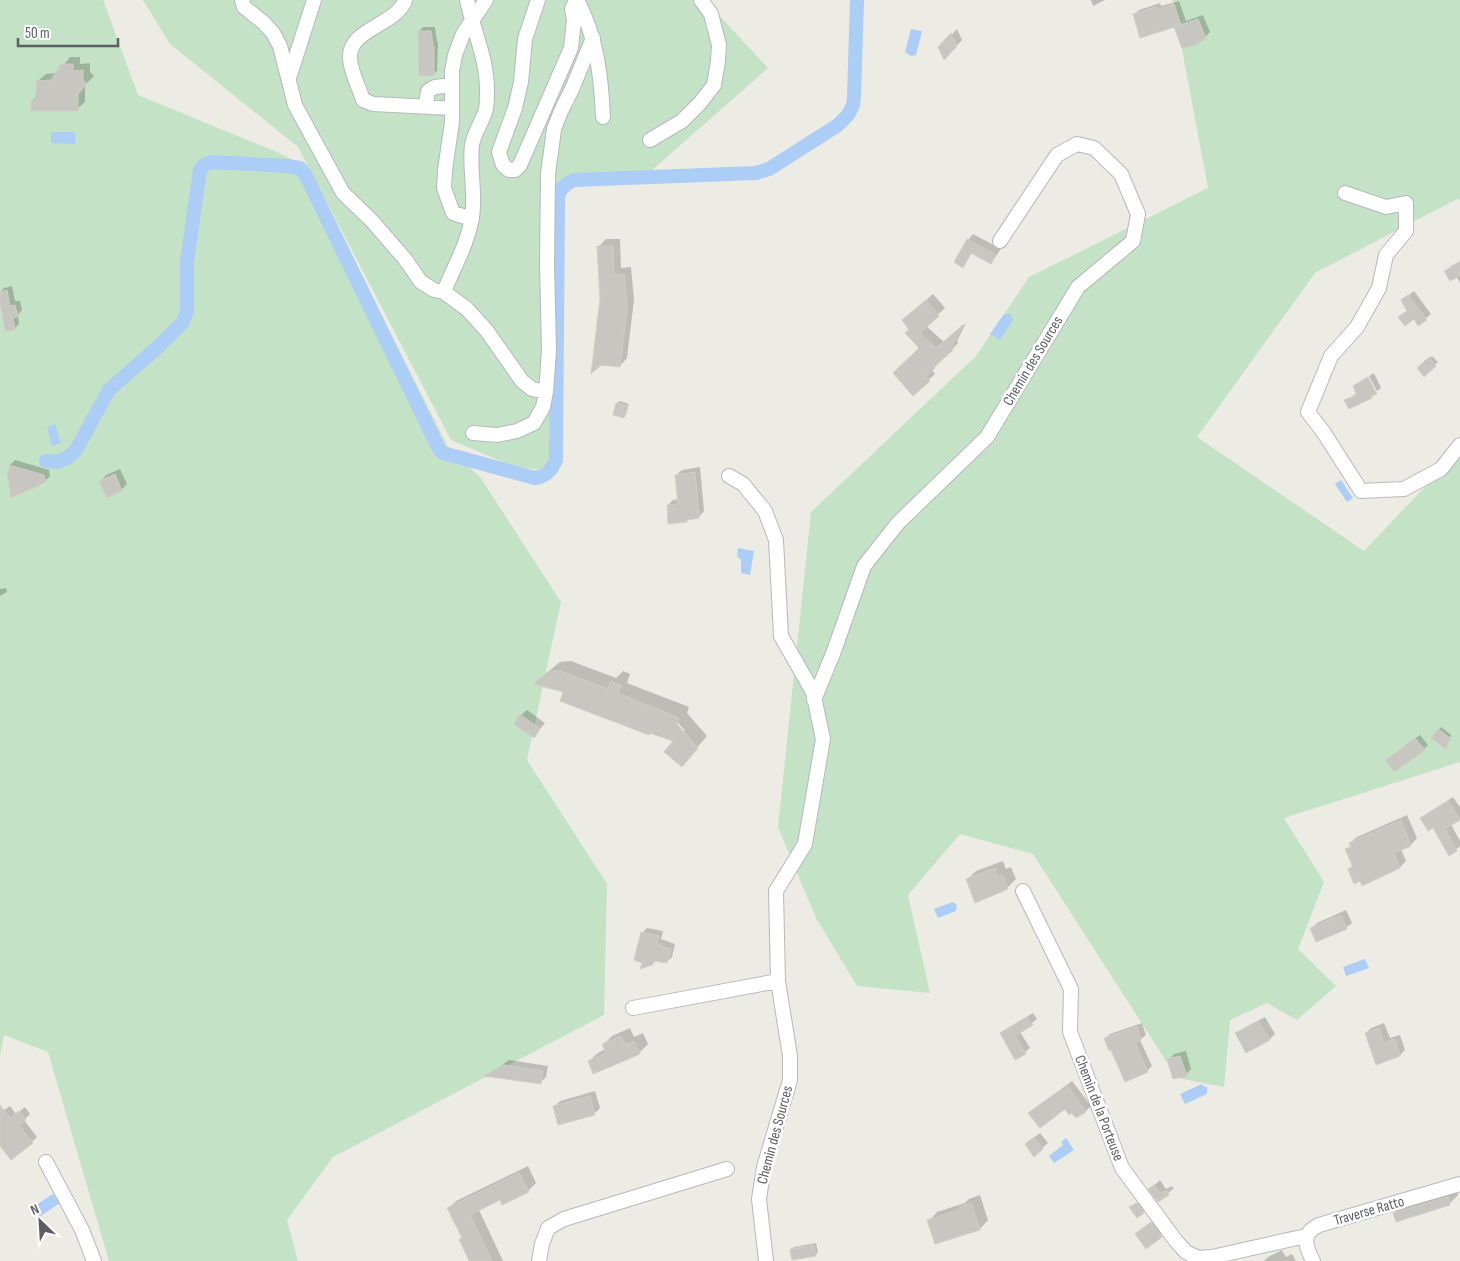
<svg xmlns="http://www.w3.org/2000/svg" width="1460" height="1261" font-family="'Sofia Sans Condensed',sans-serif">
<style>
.green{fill:#c3e2c6}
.water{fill:#abcdf6}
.shadow{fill:#0003;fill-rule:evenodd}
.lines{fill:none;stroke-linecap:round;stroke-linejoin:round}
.canal{stroke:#abcdf6;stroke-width:14}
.building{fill:#c8c6c0;stroke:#d1cec3}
.minor-casing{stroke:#b6b8bc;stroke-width:16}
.minor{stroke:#fff;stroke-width:14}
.labels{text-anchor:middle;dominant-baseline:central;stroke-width:5;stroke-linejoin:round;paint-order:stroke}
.street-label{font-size:15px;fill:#5c5e63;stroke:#fff}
</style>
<rect width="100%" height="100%" fill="#edece4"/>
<path class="green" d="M0,0H103L138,95L277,152L307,167L448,447L480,477L561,602L527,760L607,884L604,1015L333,1157L287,1220L298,1261H109L48,1052L4,1035L0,1056Z
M143,0H705L768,68L651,171L573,176L565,179L553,192L554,435L551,461L539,470L510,465L451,440L298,147L170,44Z
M1171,0H1460V200L1457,199L1315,273L1197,437L1364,551L1460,450V762L1284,818L1324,882L1298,949L1336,986L1297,1020L1267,1003L1230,1020L1224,1087L1177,1078L1033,854L960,834L908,895L930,993L857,986L816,918L778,827L811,512L976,356L1029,277L1208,188L1173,1Z"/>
<path class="water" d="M911,29L922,31L916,55L911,56L905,52Z
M51,132H75V144L51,143Z
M1004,314H1010L1013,320L1000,340L990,334Z
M55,424L61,443L52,446L47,427Z
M1341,480L1353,498L1347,502L1335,484Z
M738,548L754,551L750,575L741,573V560L737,556Z
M953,902L957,905L956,911L938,918L934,909Z
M1365,959L1369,968L1346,976L1343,967Z
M1202,1084L1203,1086L1207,1087V1094L1185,1104L1180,1094Z
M1066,1138L1074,1150L1054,1163L1049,1156L1063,1145L1061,1142Z
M53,1194L60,1203L39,1217L33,1207Z"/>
<path class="shadow" d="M1091,0H1105L1093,6Z
M1179,1L1186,21L1203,15L1210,32L1205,37L1179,24L1134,15L1139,10L1160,3L1161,6Z
M423,27H435L437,42H438L437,71L433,75L419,31Z
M957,29L962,40L945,58L940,47Z
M70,57H80V64L90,63V72L94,76L85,85V102L77,109L32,100L37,96L38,81L46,74L57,73Z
M973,234L1001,249L991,263L972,253L963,266L968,240Z
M606,239H620L621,268L631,267L634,300L627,358L620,366L601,299L599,246Z
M1460,261V283L1456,276L1446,271L1451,266Z
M12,286L15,301H20L22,310L18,315L19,324L14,329L0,296V292L4,288Z
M1414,291L1431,314L1419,324L1414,318L1400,317L1408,310L1402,300Z
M933,294L945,308L926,326L944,342L966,323L957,341L958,343L932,370L935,374L913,394L920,348L910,330V314Z
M1432,356L1438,362L1424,375L1418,369Z
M1374,373L1381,388L1377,391L1369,376Z
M1367,377L1375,393L1372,397L1349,408L1346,401L1357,393L1354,387Z
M620,401L629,404L626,414L624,417L617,403Z
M15,460L49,470L50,476L45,481L8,472L11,469L10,465Z
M700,467L704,511L699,517L668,505L673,500L679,499L676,475L682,470Z
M120,469L127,484L121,490L101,481L106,475Z
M6,588L7,592L0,596V589Z
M571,661L616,678L623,671L630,674L627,683L689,707L687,713L707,736L682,765L675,741L545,674L560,662ZM674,718L685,731H682L672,720Z
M527,710L545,723L534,736L521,715Z
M1441,727L1451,735L1446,748L1439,729Z
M1420,735L1428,745L1424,749L1392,756Z
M1453,797L1460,807V819L1451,824L1460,841V846L1450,854L1433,826L1422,819L1428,813Z
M1407,815L1417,838L1411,845L1401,849L1406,861L1400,867L1361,880L1349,869L1353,865L1347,850L1351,845L1350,843L1357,837Z
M1003,861L1006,869L1011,867L1016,879L1007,888L968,879L976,871Z
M1346,910L1352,923L1346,928H1312L1317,923Z
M647,928L663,931L661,939L675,944L672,957L667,962L655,959L643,932Z
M1033,1013L1037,1019L1020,1032L1030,1048L1016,1059L1001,1034L1006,1029Z
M1265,1017L1275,1034L1270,1039L1246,1051L1237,1034L1242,1029Z
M1142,1023L1146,1035L1140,1040L1152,1066L1147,1071L1106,1038L1110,1034Z
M1384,1023L1390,1038L1400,1035L1405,1050L1400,1055L1366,1033L1371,1028Z
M630,1028L634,1037L643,1033L648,1044L639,1053L589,1061L598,1053L606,1049L604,1044L612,1036Z
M1186,1051L1191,1069L1186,1074L1169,1060L1174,1054Z
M509,1060L548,1066L546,1077L541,1082L487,1075Z
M1072,1081L1091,1106L1086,1111L1076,1117L1073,1112L1065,1107L1030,1113Z
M595,1091L600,1108L595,1113L555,1106L560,1101Z
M10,1106L16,1114L25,1107L30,1114L24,1120L37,1137L32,1142L0,1144V1113Z
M1040,1133L1048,1143L1042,1148L1032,1139Z
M528,1166L536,1183L528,1191L501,1199L479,1210L503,1261H471L463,1237L448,1209L456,1201Z
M1160,1180L1166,1189L1172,1186L1174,1188L1159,1201L1150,1189Z
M1456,1189L1458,1195L1449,1204L1394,1213L1403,1204Z
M980,1195L988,1220L980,1229L936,1243L929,1221L937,1212L965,1203L969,1199Z
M1140,1202L1146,1209L1137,1216L1131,1207Z
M1157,1218L1166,1231L1146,1247L1136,1234Z
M816,1243L818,1252L815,1255L791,1250L794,1247Z
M1282,1250L1286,1257L1292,1254L1296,1261H1264L1268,1257Z"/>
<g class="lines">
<path class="canal" d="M46,461L57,462L67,458L76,450L109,390L160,345L183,322L187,311V262L200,170L204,165L212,162L287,166L300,168L306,176L439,449L443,453L535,478C546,477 552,470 556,460L558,197C560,188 566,184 574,180L756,173L769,169L838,125L848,115L853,105L854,96L857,0"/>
</g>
<path class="building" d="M1174,4L1181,25L1140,38L1133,14L1156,7V10Z
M1198,19L1206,38L1196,45L1182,48L1174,27Z
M418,31H431L433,46H434V76H419Z
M951,33L957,46L944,60L938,47Z
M61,64H73V71L83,70V80L87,84L78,94V111H31V100H35L37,81L51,80Z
M967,239L996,255L991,264L971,253L963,268L954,262Z
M597,246H613L614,275L624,274L627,309L620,367L601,365L591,374L600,299Z
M1460,262V276L1450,281L1444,271Z
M7,290L10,306L15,305L18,316L13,318L15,330L5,331L0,303V292Z
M1408,295L1427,320L1418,326L1414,319L1405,326L1398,317L1407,311L1401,300Z
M926,300L939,316L920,333L936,348L963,325L951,348L953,350L934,367L935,368L926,377L930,381L913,396L893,373L919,348L905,333L909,330L902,320Z
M1429,357L1436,366L1424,377L1417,368Z
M1368,377L1377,394L1371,396L1372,398L1349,409L1344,400L1357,395L1353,386Z
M616,403L628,406L624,418L613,415Z
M9,465L44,475L46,482L11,498L7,472L10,471Z
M695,472L699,518L687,520V522L668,524L667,505L678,504L675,475Z
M115,474L122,491L107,498L99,481Z
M549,671H560L608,689L611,681L621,685L618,693L679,718L677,724L698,748L682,767L664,752L673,741L650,733L649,735L560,701L563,692L534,684Z
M520,714L540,729L534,738L514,724Z
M1438,729L1450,738L1446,749L1431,738Z
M1415,738L1425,750L1394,772L1386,760Z
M1448,801L1460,820L1445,829L1457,851L1449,856L1433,828L1428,831L1420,818Z
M1401,820L1411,846L1394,853L1400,868L1362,886L1360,881L1354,884L1348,869L1353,867L1345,849L1351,847L1349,843Z
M995,868L997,877L1002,875L1008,889L975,903L966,879Z
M1341,915L1347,929L1316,942L1310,928Z
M641,932L659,936L657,944L671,949L667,963L655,961L652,965L640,969L642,963L634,960Z
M1027,1017L1033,1025L1015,1036L1026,1054L1015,1060L1000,1033Z
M1259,1022L1270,1040L1246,1053L1235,1033Z
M1137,1027L1141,1040L1135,1043L1148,1072L1125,1082L1111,1050L1109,1051L1104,1038Z
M1379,1028L1384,1043L1395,1039L1400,1056L1376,1065L1365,1033Z
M621,1036L625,1045L634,1041L640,1054L593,1074L588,1061L606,1053L602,1044Z
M1180,1056L1187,1076L1173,1079L1167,1059Z
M503,1065L543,1071L541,1084L484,1076Z
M1067,1085L1086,1112L1076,1118L1072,1113L1069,1115L1065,1109L1040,1128L1028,1113Z
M590,1096L595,1115L558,1125L553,1106Z
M0,1105L10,1118L19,1111L26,1120L19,1126L33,1143L11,1160L0,1146Z
M1034,1137L1043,1149L1034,1157L1025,1144Z
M519,1173L529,1192L502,1205L500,1200L470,1215L492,1261H469L459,1239L462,1238L447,1208Z
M1154,1185L1160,1193L1167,1191L1169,1195L1158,1202L1148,1189Z
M1448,1197L1450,1205L1396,1222L1393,1213Z
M971,1203L980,1230L935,1244L927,1220L960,1210L959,1207Z
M1137,1203L1144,1213L1137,1218L1129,1207Z
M1151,1222L1162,1237L1146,1249L1135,1234Z
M814,1245L816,1256L792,1260L790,1249Z"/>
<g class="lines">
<g class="minor-casing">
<path id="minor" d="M242,0L244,7L263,22L273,33L280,46L295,105L343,193L372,221L405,259L421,282L434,290L444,292L467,309L487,331L522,381L532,389L546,392
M405,0C397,25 347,29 350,59C351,73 359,87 363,100L373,104L452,108
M538,0L525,39L521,82L515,108L499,152L503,165L509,170H515L520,165L571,48L574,20L572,9L576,0
M577,0C597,38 601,75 603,117
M289,78L314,0
M426,106L428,91L435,87L452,85
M650,140L682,121L700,103L714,85L718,61L719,45L711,14L701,0
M1345,193L1386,207L1406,203V231L1386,255L1379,288L1357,327L1331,356L1308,412L1324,433L1361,491L1404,489L1441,469L1460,445
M472,219L453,213L444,188L445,170L452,122V71L455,55L463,34L486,0
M444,292C453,268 468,244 472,217C476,193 469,169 472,145C474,132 483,121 486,109C487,103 487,95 487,90C487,58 473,30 467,0
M473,433L497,435L517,431L534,423L543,407L546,392L549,351L547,264L548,173L551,152L554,129L561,111L572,89L593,38
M729,476L743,484L765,511L776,540L781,636L813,692L823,739L805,844L776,891L778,981L790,1056V1080L764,1167L759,1199L766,1261
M814,700L834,651L864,566L898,523L987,437L1078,287L1133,241L1138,214L1121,174L1094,148L1077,144L1057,155L1000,241
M1023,891L1071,989L1070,1032L1122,1168L1176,1241L1186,1252L1198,1258L1212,1257L1306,1236
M633,1008L778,981
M46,1162L82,1230L94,1261
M539,1261L542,1244L548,1228L564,1219L727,1169
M1313,1261C1305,1245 1301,1234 1319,1225L1460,1184"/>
</g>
<use href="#minor" class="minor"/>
</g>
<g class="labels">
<g class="street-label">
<text transform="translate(1033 361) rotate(-59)">Chemin des Sources</text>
<text transform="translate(1099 1108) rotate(69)">Chemin de la Porteuse</text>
<text transform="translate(775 1135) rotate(-75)">Chemin des Sources</text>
<text transform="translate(1369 1211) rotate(-16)">Traverse Ratto</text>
</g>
</g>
<g transform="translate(40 1221) rotate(335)" stroke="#ffffff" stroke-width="4" paint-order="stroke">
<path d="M0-4L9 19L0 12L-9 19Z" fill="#5c5e63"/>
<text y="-8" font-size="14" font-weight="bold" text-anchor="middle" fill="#5c5e63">N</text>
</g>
<path d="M18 38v8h100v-8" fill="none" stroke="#5c5e63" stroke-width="2.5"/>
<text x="25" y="38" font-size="15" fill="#5c5e63" stroke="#ffffff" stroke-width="4" paint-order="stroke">50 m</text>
</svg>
